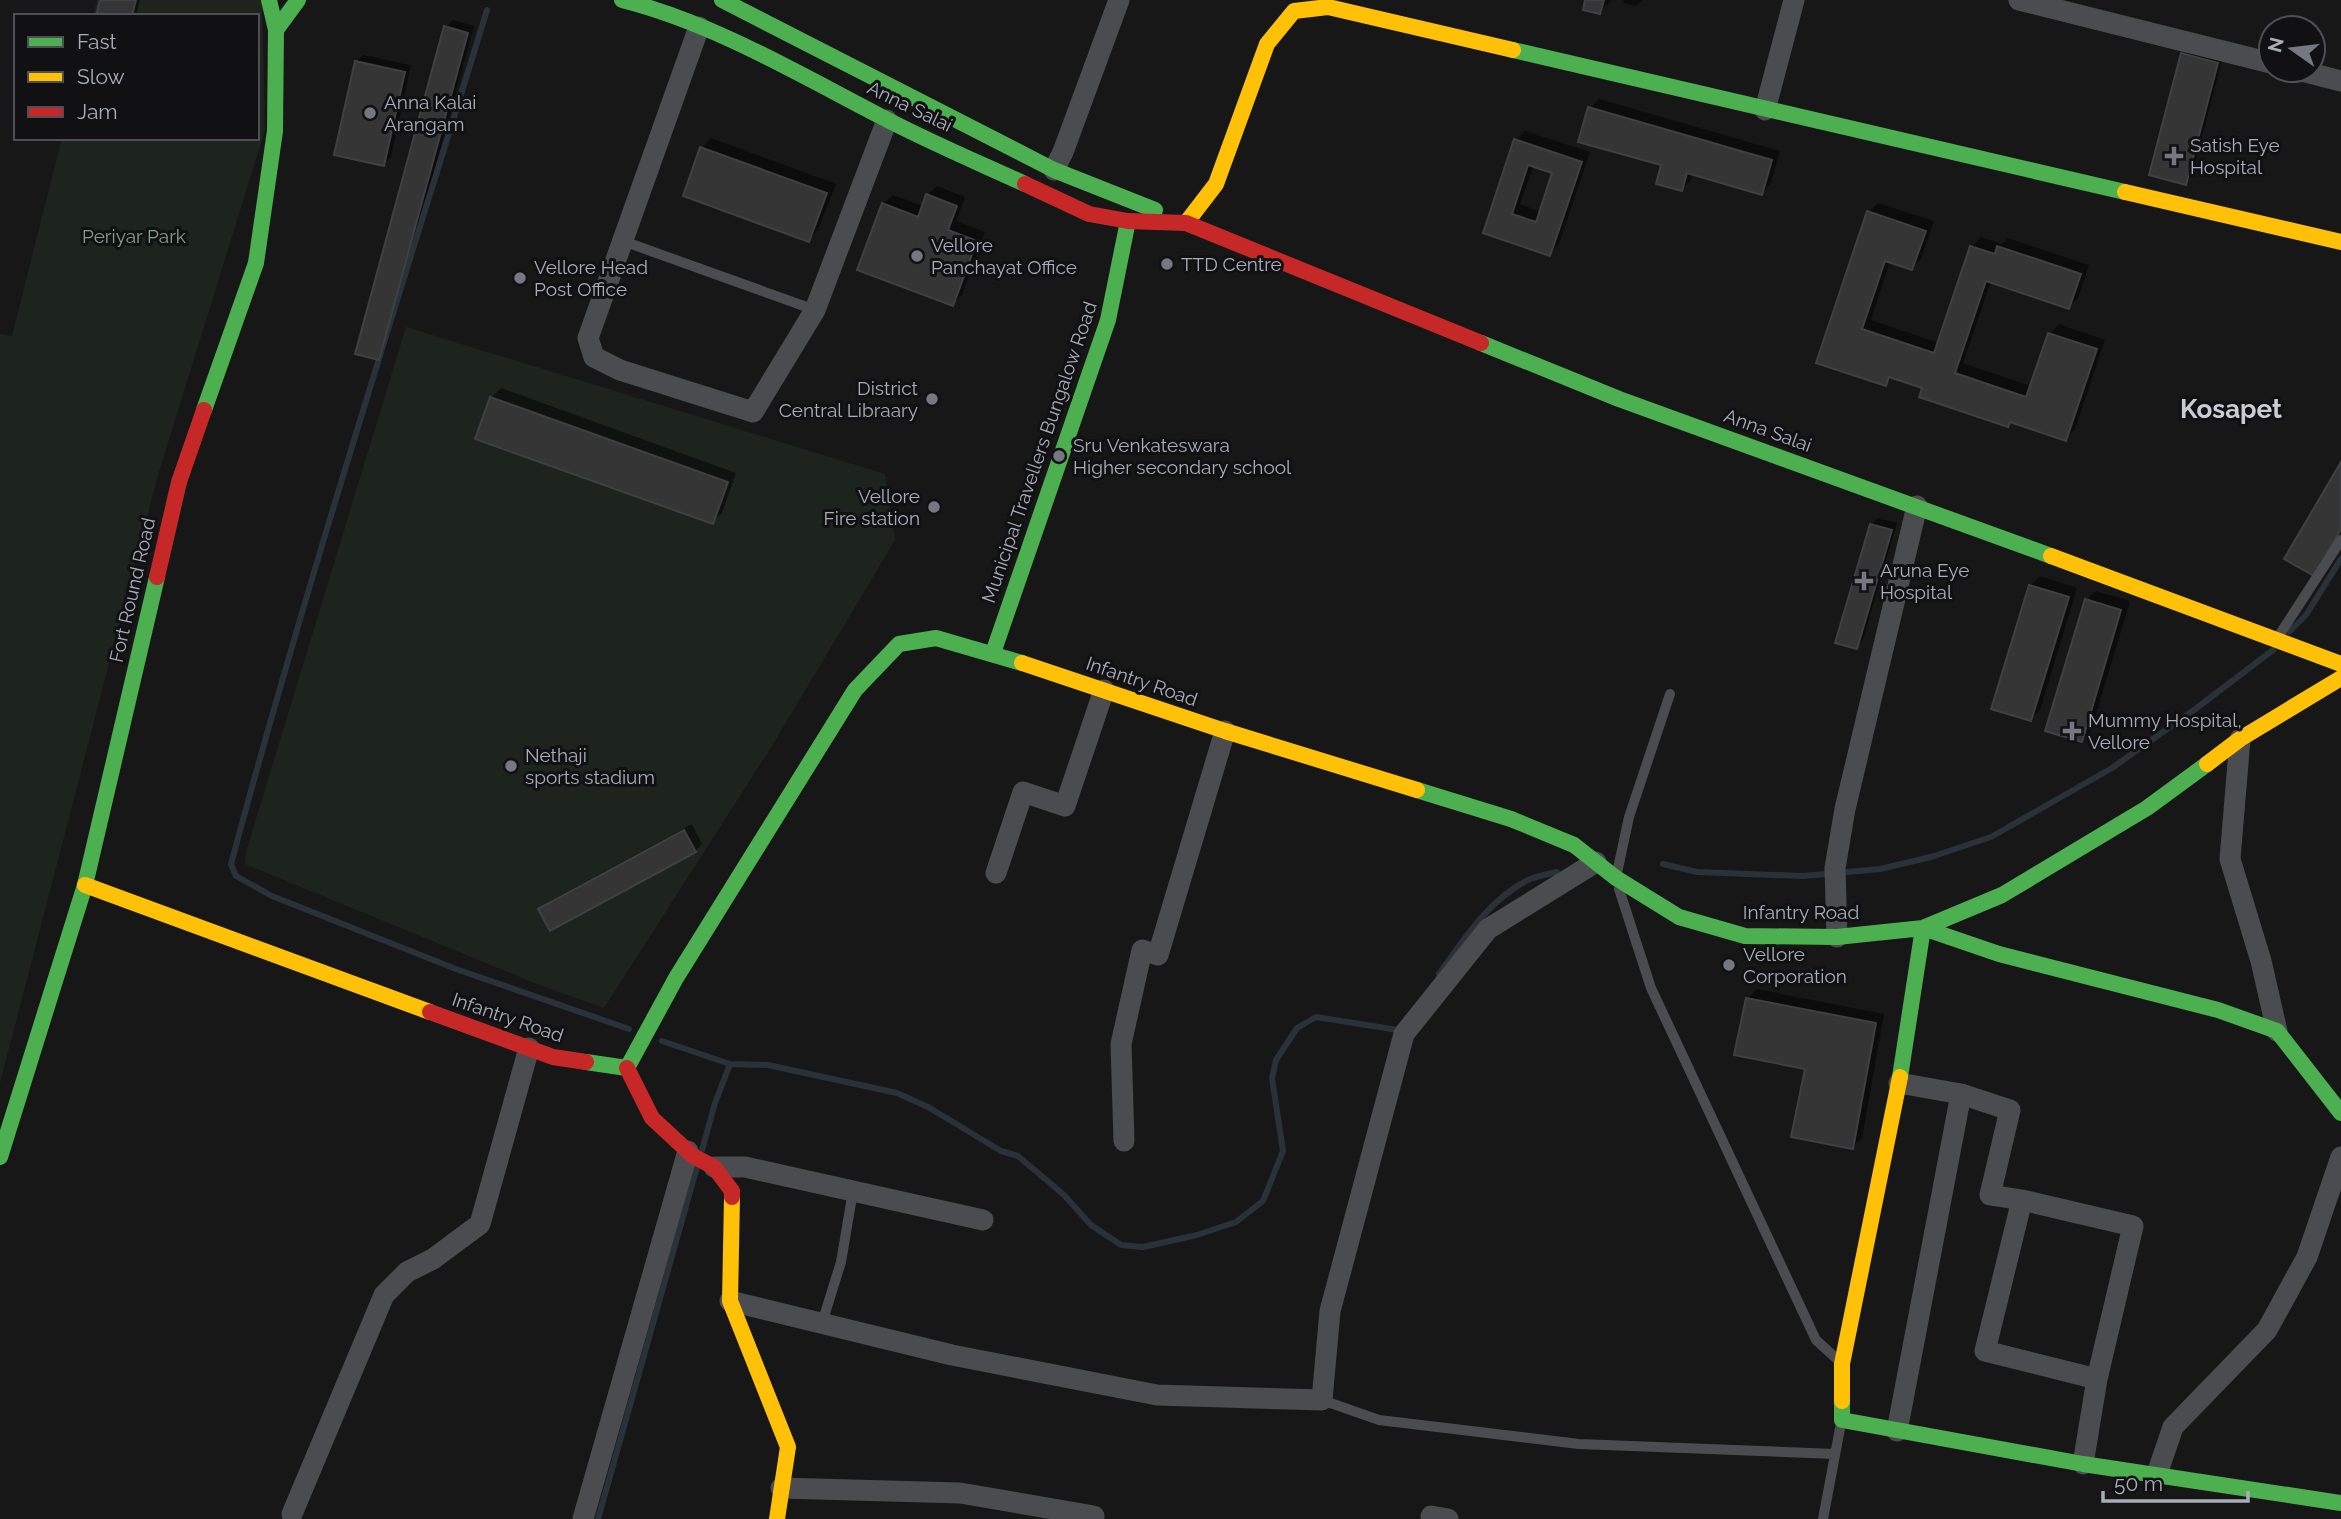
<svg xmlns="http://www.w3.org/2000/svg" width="2341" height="1519" font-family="Raleway,sans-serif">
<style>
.green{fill:#1d241e}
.shadow{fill:#0007;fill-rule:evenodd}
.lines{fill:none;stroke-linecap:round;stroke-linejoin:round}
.stream{stroke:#2a3239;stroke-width:6}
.building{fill:#353536;stroke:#3f4043;stroke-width:2;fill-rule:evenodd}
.lane{stroke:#4b4c50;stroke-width:10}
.street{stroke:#4b4c50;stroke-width:21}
.fast{stroke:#4caf50;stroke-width:16}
.slow{stroke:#ffc107;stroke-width:16}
.jam{stroke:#c62828;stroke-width:16}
.poi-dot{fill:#757880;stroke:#111113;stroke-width:2.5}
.labels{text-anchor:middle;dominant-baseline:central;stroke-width:6;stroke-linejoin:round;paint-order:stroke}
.poi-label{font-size:19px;fill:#a8adb8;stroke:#111113;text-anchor:start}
.street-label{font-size:19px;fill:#a8adb8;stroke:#111113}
.park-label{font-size:19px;fill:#7fa381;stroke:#111113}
.district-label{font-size:26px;font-weight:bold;fill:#c9ccd4;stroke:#111113}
</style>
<rect width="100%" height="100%" fill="#171717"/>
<path class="green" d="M97,0H262L265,130L158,475L0,1083V334L12,336L62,138H257V16H93Z
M406,327L885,474L895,540L770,749L604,1008L537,984L245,864L246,852Z"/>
<path class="shadow" d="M102,0H140L136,16H98Z
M1587,0H1612L1599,12Z
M1624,0H1643L1636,6L1623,3Z
M453,20L474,26L385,351L378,358L446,27Z
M2189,47L2223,56L2192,176L2185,183L2182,54Z
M363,55L411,65L391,157L384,164L356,62Z
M1599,99L1780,151L1771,183L1762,193L1693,173L1691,180L1682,189L1663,164L1590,108Z
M1525,131L1590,152L1559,244L1550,254L1485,232L1516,140ZM1534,165L1555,172L1541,212L1520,204Z
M711,138L836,184L818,230L809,240L702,148Z
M937,186L965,197L956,221L985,232L962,295L952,304L883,204L893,195L923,206L927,195Z
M1878,203L1934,221L1921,259L1912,268L1890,261L1871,320L1939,343L1972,247L1981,237L2002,244L2008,238L2089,265L2078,298L2069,307L1991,281L1963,363L2030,386L2049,334L2059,324L2105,340L2075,429L2066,439L2012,421L2008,425L1924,387L1893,377L1885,384L1819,362L1869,212Z
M501,388L736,473L722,513L712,522L491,398Z
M1878,518L1897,523L1863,640L1856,647L1871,525Z
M2040,576L2077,588L2040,710L2031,719L2030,586Z
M2096,591L2130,601L2091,731L2081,740L2086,600Z
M692,824L702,844L695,851L541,909L548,902Z
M1757,989L1884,1014L1862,1138L1852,1147L1807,1068L1748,998Z"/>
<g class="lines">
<path class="stream" d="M487,10C400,294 308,577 231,864L236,876L272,896L456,969L629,1029
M2289,632L2306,615L2341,559
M1663,864L1697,872L1803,876L1880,869L1931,857L1991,837L2112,768L2194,710L2273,650
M1439,974C1464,939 1490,898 1530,879C1538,876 1548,874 1557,872
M662,1041L730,1064
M702,1150L715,1103L730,1064L768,1065L897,1093L928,1107L1001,1151L1018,1156L1064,1195L1091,1225L1121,1245L1143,1247L1197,1235L1236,1222L1263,1201L1283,1151L1272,1078L1276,1060L1297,1028L1316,1017L1398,1030L1399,1028
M598,1519L697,1167"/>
</g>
<path class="building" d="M100,0H136L132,16H96Z
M1585,0H1604L1600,14L1583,10Z
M444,26L468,33L379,360L355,354Z
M2181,53L2218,63L2186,185L2149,175Z
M355,61L405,72L384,166L334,155Z
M1588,107L1772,160L1762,195L1687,173L1682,191L1656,184L1661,165L1578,142Z
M1514,139L1582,162L1550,256L1483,233ZM1528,165L1552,173L1536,222L1512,214Z
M700,147L827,193L809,242L683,196Z
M926,194L957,206L948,230L977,241L953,306L857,270L882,203L918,217Z
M1867,211L1926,231L1912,270L1885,261L1862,329L1934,353L1970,246L1995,254L1997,246L2081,274L2069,309L1986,281L1955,373L2026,397L2048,333L2097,349L2066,441L2010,422L2008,427L1919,397L1922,388L1889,377L1886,386L1816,363Z
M490,397L728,482L713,524L475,439Z
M2341,462V529L2314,576L2284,559Z
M1870,524L1892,530L1857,649L1835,643Z
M2029,585L2069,597L2031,721L1991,709Z
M2085,599L2121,610L2082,742L2045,731Z
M684,830L696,852L550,931L538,909Z
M1746,998L1876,1023L1853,1149L1791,1137L1805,1069L1734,1055Z"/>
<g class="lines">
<path class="lane" d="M623,241L815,310
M2280,634L2341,540
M1617,873L1629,817L1670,694
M1619,889L1651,988L1816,1340L1838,1360
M822,1323L841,1262L853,1191
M1322,1400L1379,1420L1579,1444L1835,1454
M1823,1519L1841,1423"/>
<path class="street" d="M2019,0L2271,63
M699,27L588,338L594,357L620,370L753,412L815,310L887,120
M2298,70L2341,81
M1765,110L1794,0
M1054,170L1063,152L1119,0
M2240,739L2230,859L2261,961L2277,1031
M996,873L1023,792L1065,806L1104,690
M1837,937L1835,868L1845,809L1917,506
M1899,1083L1961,1094L2010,1110L1990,1195L2022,1200L2133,1226L2097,1379L2083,1464
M1124,1141L1121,1044L1142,950L1158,955L1225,731
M714,1167H745L983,1220
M2022,1200L1985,1351L2097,1379
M730,1301L952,1355L1157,1395L1322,1400L1330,1311L1404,1034L1488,929L1596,862
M1897,1431L1961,1094
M2157,1474L2173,1427L2267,1330L2307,1257L2341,1157
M781,1488L960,1493L1094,1516
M292,1514L384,1295L407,1272L433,1259L480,1224L529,1048
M1431,1516L1448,1519
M583,1519L688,1151"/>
<path class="fast" d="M622,0C713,23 797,73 880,116C927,141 977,162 1025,184
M722,0L1054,170L1155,210
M276,30L298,0
M1513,50L2125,192
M1481,343L1619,399L2051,556
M204,410L256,263L275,131L276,30L269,0
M993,653L1108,320L1128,221
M1417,790L1511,819L1574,845L1616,878L1679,917L1745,936L1837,937L1923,928L2002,895L2147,808L2207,764
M586,1062L627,1068L676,978L855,690L899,644L936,638L1022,663
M1900,1077L1923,928L1999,954L2218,1010L2277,1031L2341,1113
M0,1157L85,885L157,577
M1842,1401V1420L2083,1464L2341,1503"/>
<path class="slow" d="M2125,192L2341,242
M1186,223L1216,184L1267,44L1294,11L1328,7L1513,50
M2051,556L2341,664
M1022,663L1225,731L1417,790
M2207,764L2240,739L2341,678
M85,885L430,1012
M732,1197L730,1301L788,1447L777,1519
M1842,1401V1364L1900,1077"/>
<path class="jam" d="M1025,184L1089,214L1128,221L1186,223
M1186,223L1481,343
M157,577L179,482L204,410
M430,1012L553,1057L586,1062
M627,1068L652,1118L693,1156L714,1167L732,1191V1197"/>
</g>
<g class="poi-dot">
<circle cx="370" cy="113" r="7"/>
<path d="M2170.5 145.5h7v7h7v7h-7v7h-7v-7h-7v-7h7z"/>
<circle cx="917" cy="256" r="7"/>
<circle cx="1167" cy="264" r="7"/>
<circle cx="520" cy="278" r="7"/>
<circle cx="932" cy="399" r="7"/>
<circle cx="1059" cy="456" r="7"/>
<circle cx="934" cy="507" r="7"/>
<path d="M1860.5 570.5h7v7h7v7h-7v7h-7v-7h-7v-7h7z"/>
<path d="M2068.5 720.5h7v7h7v7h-7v7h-7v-7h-7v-7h7z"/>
<circle cx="511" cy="766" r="7"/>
<circle cx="1729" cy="965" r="7"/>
</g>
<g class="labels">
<g class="poi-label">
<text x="384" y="102">Anna Kalai<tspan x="384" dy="22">Arangam</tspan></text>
<text x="2190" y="145">Satish Eye<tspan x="2190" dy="22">Hospital</tspan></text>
<text x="931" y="245">Vellore<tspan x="931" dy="22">Panchayat Office</tspan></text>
<text x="1181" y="264">TTD Centre</text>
<text x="534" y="267">Vellore Head<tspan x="534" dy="22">Post Office</tspan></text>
<text x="918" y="388" text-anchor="end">District<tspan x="918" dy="22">Central Libraary</tspan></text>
<text x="1073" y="445">Sru Venkateswara<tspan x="1073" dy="22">Higher secondary school</tspan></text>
<text x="920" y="496" text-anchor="end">Vellore<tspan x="920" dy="22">Fire station</tspan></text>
<text x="1880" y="570">Aruna Eye<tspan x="1880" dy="22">Hospital</tspan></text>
<text x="2088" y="720">Mummy Hospital,<tspan x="2088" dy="22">Vellore</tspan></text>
<text x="525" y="755">Nethaji<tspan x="525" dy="22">sports stadium</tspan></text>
<text x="1743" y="954">Vellore<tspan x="1743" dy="22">Corporation</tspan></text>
</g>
<g class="street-label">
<text transform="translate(910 106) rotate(26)">Anna Salai</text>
<text transform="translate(1768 430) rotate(20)">Anna Salai</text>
<text transform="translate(1039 452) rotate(-71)">Municipal Travellers Bungalow Road</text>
<text transform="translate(132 590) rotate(-77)">Fort Round Road</text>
<text transform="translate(1142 681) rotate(19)">Infantry Road</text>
<text x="1801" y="912">Infantry Road</text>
<text transform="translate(508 1017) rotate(19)">Infantry Road</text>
</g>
<g class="park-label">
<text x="134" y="236">Periyar Park</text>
</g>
<g class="district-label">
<text x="2231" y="409">Kosapet</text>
</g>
</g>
<rect x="14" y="14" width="245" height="126" fill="#111113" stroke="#4d4f55" stroke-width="2"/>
<rect x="28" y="37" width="35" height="10" fill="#4caf50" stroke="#4d4f55" stroke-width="2"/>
<text x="77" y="49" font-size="21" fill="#a8adb8">Fast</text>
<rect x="28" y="72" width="35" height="10" fill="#ffc107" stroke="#4d4f55" stroke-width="2"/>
<text x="77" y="84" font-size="21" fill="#a8adb8">Slow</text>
<rect x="28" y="107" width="35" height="10" fill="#c62828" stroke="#4d4f55" stroke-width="2"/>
<text x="77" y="119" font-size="21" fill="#a8adb8">Jam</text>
<g transform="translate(2292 49) rotate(284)"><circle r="33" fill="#111113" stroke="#4d4f55" stroke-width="2"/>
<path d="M0-5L12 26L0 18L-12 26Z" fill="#757880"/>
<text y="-10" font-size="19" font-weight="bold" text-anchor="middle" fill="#a8adb8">N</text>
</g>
<path d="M2103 1491v10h145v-10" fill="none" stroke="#a8adb8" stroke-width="3.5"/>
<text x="2114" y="1491" font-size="21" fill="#a8adb8" stroke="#111113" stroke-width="5" paint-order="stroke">50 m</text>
</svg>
